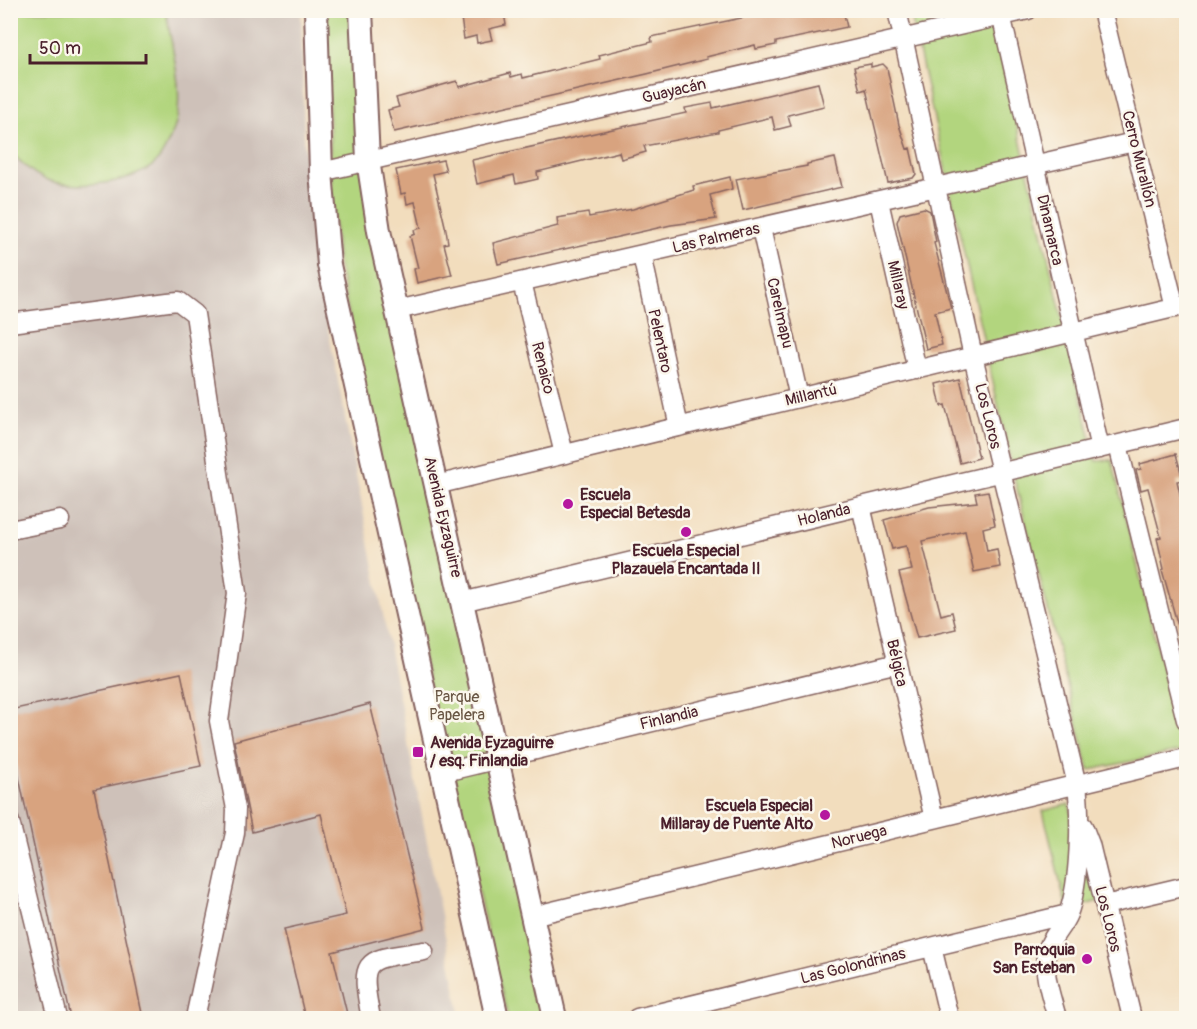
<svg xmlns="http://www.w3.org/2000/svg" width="1197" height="1029" font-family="Pangolin,sans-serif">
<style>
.industrial{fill:#cec1b9}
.green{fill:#b2d57e;stroke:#7e7a54;stroke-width:1.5}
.building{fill:#d8a37f}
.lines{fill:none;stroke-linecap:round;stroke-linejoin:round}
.minor-casing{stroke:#85625e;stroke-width:21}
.major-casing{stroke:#85625e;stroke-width:26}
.minor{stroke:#fff;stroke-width:18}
.major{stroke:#fff;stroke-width:22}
.poi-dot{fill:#b5179e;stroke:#fbf7ec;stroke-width:2}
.labels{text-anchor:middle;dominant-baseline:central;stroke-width:5;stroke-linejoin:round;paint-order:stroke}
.street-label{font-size:16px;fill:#4a1f2b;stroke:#fbf7ec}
.poi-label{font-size:16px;font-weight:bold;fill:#4a1f2b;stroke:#fbf7ec;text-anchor:start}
.park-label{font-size:16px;fill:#695644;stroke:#fbf7ec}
</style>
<rect width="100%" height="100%" fill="#fbf7ec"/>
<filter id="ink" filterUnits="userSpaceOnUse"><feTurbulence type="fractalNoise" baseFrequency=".0167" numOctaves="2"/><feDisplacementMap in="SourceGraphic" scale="12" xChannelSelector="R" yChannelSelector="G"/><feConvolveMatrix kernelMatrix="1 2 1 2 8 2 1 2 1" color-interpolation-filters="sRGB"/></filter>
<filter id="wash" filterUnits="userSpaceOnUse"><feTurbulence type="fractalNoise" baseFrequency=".008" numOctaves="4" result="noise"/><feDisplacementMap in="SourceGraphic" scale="24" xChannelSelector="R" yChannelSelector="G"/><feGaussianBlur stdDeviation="1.35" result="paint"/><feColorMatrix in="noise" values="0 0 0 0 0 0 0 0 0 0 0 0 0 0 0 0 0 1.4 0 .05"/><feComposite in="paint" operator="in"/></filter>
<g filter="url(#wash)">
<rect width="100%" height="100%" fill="#f2ddbd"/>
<path class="industrial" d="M11,11H301L304,142L312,236L327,324L461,1018H11Z"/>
<path class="green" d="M10,11H166C171,46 187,99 173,132C169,141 164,153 158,160C139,184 72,191 45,179C33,174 18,161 10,150Z
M325,11H356L359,133L548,1018H508L437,721L337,259L332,194Z
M910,11H990L1096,461L1112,460L1182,751L1089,770L1015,481Z
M1069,804L1099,901L1067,910L1043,811Z"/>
<g id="blocks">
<path class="building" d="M460,10H474L475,13L496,10L497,15L504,13L506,25L489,29L492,40L477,43L476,36L464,39Z
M779,10H843L847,27L776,42V45L756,49L755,45L706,57L707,59L647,74L394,132L388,110L399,107L396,98L457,81L459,87L510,73L511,77L522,74L523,78L600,59L599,55L652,42L651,37Z
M871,64V67L883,64L887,68L899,125L907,149L910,148L916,174L913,178L888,183L866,89L860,91L854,67Z
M818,83L824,106L788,115L791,126L775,130L772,117L718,130V132L644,146L646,152L621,159L619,152L537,172L538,179L516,184L514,175L477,184L472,160L686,113L685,108L712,103L713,108Z
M835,158L842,187L743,210L736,179L807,166V164Z
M443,160L446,171L433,174L446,230L448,243L444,244L452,275L417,283L414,269L418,268L410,236L415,234L414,230L421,228L415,202L407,204L405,193L401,194L396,170Z
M730,177L732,189L710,195L716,219L671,225L498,264L493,243L558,226L557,218L588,213L589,217L633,209L694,190L693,186Z
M924,208L930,211L936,242L934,243L951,308L935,312L942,345L926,349L897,222L900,214Z
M960,378L979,458L960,463L945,405L941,406L936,384Z
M1176,454L1183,480L1177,481L1186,519V523L1184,524L1186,534V640H1182L1162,570L1164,569L1157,538L1161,537L1148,488L1141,490L1136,470L1141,469L1140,464Z
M988,491L995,525L983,528L987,551L997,549L1000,567L974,572L965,531L922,541L941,615L952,612L956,629L917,638L899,573L912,570L906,546L892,549L884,520L929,507L977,502L975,493Z
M181,673L201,766L94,789L143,1018H71L10,736V710Z
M370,704L425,928L332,952L348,1018H305L284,929L346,915L321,814L252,832L234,741Z"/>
</g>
</g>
<g filter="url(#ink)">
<use href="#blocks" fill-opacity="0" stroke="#85625e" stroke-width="1.5"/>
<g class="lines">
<g class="minor-casing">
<path id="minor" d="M897,10L973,356L1077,785C1081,818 1080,883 1068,914C1062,929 1049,938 1046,955C1043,975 1052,999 1057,1018
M1000,10L1100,449
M1102,10L1175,308
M321,172L1028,10
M879,201L917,370
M761,228L799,398
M642,255L679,427
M522,282L564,454
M397,310L1134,142
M10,323L168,302L178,301L195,314L237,593L219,721L236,809L235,833L195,1018
M1118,445L1186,720
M436,485L1186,305
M861,506L934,819
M10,530L60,520
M462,602L1186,428
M441,773L898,663
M10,822L58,1018
M1083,826L1090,844L1132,1018
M1105,905L1186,886
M532,916L1186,758
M932,947L949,1018
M371,1018C358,955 366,960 424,951
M637,1018L1068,914"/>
</g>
<g class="major-casing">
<path id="major" d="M316,10L321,172L329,265L497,1018
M361,10L368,160L379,231L555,1018"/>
</g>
<use href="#minor" class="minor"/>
<use href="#major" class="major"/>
</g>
</g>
<g class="poi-dot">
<circle cx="568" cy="504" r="6"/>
<circle cx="686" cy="532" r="6"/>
<rect x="412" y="746" width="12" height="12" rx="3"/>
<circle cx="825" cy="815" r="6"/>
<circle cx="1087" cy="959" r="6"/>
</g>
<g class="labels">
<g class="street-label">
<text transform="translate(674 91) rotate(-13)">Guayacán</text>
<text transform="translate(1139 159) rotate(76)">Cerro Murallón</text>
<text transform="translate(1050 230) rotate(77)">Dinamarca</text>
<text transform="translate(716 238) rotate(-13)">Las Palmeras</text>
<text transform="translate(898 285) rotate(77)">Millaray</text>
<text transform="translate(780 313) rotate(77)">Carelmapu</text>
<text transform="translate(660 341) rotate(78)">Pelentaro</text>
<text transform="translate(543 368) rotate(76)">Renaico</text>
<text transform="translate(811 395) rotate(-13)">Millantú</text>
<text transform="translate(988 416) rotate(76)">Los Loros</text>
<text transform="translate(824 515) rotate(-14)">Holanda</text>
<text transform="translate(443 517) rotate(77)">Avenida Eyzaguirre</text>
<text transform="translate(897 663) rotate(77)">Bélgica</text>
<text transform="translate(669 718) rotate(-13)">Finlandia</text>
<text transform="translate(859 837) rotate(-14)">Noruega</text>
<text transform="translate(1108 919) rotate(76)">Los Loros</text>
<text transform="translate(853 966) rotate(-14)">Las Golondrinas</text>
</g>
<g class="poi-label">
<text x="580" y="495">Escuela<tspan x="580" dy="18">Especial Betesda</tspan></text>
<text x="686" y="551" text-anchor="middle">Escuela Especial<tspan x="686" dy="18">Plazauela Encantada II</tspan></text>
<text x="430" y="743">Avenida Eyzaguirre<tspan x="430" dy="18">/ esq. Finlandia</tspan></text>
<text x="813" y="806" text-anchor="end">Escuela Especial<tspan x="813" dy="18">Millaray de Puente Alto</tspan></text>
<text x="1075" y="950" text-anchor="end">Parroquia<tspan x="1075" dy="18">San Esteban</tspan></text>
</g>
<g class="park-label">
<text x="457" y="697">Parque<tspan x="457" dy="18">Papelera</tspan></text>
</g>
</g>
<rect width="1197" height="1029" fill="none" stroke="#fbf7ec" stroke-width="36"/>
<path d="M30 54v9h116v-9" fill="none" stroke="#4a1f2b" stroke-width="3"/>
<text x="39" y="54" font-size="18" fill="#4a1f2b" stroke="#fbf7ec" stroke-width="4.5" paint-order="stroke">50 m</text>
</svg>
